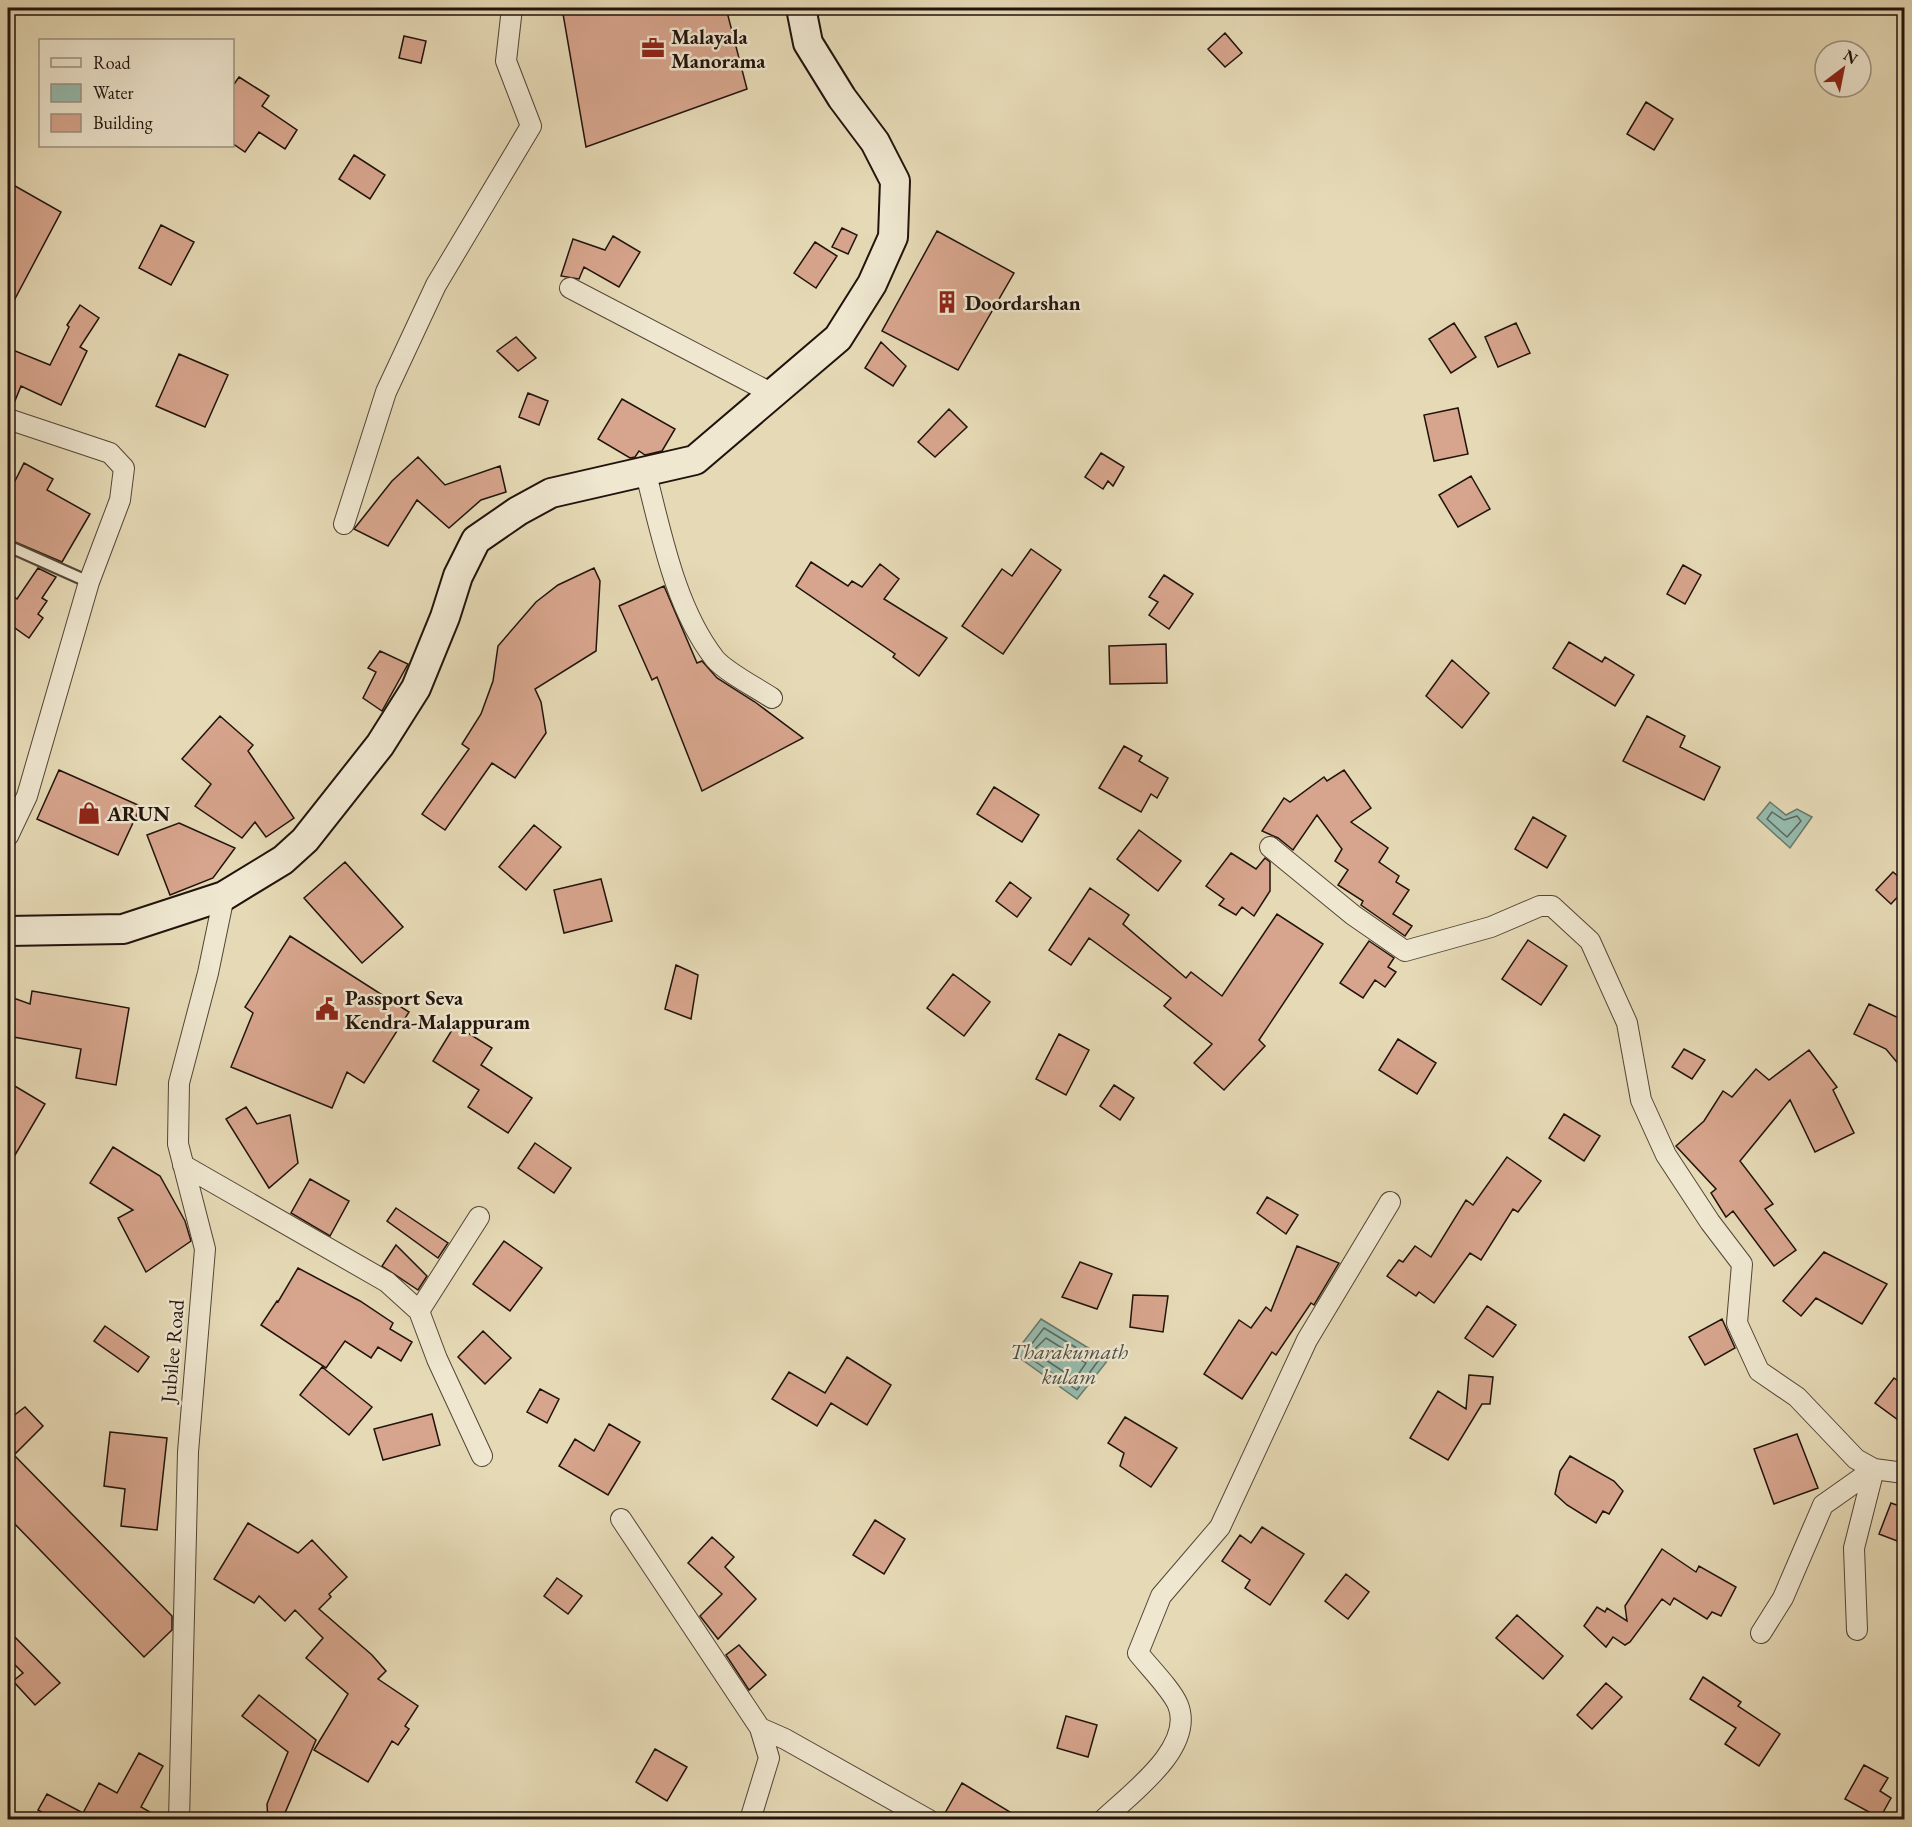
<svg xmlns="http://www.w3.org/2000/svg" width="1912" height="1827" font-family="'EB Garamond',serif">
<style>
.water{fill:#96bbae;stroke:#67786d;stroke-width:1.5}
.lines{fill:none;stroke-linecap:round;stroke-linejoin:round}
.shore{stroke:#5c675d;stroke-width:1.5}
.building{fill:#d7a58d;stroke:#21130c;stroke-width:1.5}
.service-casing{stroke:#524536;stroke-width:14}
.minor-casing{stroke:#524536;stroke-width:22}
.secondary-casing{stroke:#21130c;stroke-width:32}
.service{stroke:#efe7d0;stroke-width:10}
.minor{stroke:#efe7d0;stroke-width:20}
.secondary{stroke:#efe7d0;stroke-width:28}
.labels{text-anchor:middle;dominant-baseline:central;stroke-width:5;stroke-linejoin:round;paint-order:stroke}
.poi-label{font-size:21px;font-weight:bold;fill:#21130c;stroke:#efe7d0;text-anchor:start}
.street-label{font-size:21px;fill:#21130c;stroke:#efe7d0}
.water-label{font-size:22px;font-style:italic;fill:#4a4e45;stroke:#efe7d0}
</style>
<rect width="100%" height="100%" fill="#e6dab6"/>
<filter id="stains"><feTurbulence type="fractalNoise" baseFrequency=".00333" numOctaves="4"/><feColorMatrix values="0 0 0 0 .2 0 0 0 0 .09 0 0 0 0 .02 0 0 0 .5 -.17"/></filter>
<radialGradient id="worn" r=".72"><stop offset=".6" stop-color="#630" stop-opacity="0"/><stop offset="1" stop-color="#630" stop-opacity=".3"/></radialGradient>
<path class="water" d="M1770,802L1786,815L1797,809L1812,817L1790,848L1757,818Z
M1041,1319L1108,1360L1077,1399L1014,1354Z"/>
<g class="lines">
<path class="shore" d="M1772,812L1784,820L1797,816L1801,821L1787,837L1767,819Z
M1044,1328L1098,1361L1077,1390L1024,1354Z
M1046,1338L1086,1363L1075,1379L1035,1353V1349Z"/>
</g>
<path class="building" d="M562,8H726L747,89L586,147Z
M1225,33L1242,53L1225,67L1208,49Z
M404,36L426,41L421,63L399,58Z
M239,77L269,96L262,106L297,130L285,149L259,132L245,152L232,143V87Z
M1646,102L1673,119L1654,150L1627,134Z
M354,155L385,175L370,199L339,179Z
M8,182L61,212L8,312Z
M161,225L194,242L171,285L139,268Z
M842,228L857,235L848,254L832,247Z
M937,231L1014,273L958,370L882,331Z
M613,236L640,252L619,287L584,267L579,279L561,276L573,239L605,250Z
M815,242L837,256L816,288L794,273Z
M80,305L99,318L80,347L87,351L61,405L21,386L12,408L8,407V348L50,365L69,327L67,325Z
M1454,323L1476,357L1451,373L1429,339Z
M1516,323L1530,353L1498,367L1485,337Z
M516,337L536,358L518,371L497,351Z
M881,342L906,366L893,386L865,368Z
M179,354L228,375L205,427L156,406Z
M528,393L548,401L539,425L519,417Z
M622,399L675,429L662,451L645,455L639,451L635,457L630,458L598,439Z
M1458,408L1468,454L1434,461L1424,415Z
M949,409L967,427L935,457L918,442Z
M1101,453L1124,467L1113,486L1108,481L1103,489L1085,477Z
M418,457L445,485L500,466L506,492L481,500L449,528L417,500L388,546L354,529L392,481Z
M24,463L53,479L47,490L90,514L62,562L8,539V495Z
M1471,476L1490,509L1458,527L1439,495Z
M1031,549L1061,570L1003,654L962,626L1002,569L1012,576Z
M811,562L848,586L852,581L862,587L880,564L899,579L884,599L947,638L919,676L893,657L895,654L796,586Z
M1683,565L1701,575L1685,604L1667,594Z
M38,568L56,577L42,598L47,601L38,614L43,618L29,638L8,623V592L17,599Z
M594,568L600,581L596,651L535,689L541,702L546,733L515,778L492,763L445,830L422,814L469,749L462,744L481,714L493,681L498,646L536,602L558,585Z
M1164,575L1193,594L1169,629L1149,615L1158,602L1149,597Z
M664,586L697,663L702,661L717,678L755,702L803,738L702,791L657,677L652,680L619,606Z
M1569,642L1602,662L1605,657L1634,675L1615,706L1553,668Z
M1166,644L1167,683L1110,684L1109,646Z
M380,651L408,664L382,711L363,698L376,672L368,668Z
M1452,660L1489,693L1462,728L1426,696Z
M220,716L253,745L248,751L294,818L266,837L255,822L242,838L195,806L211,784L182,759Z
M1647,716L1685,736L1680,747L1720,767L1704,800L1623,761Z
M1124,746L1142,756L1139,761L1168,778L1157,798L1151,794L1141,812L1099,788Z
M59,770L138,805V812L118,855L37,819Z
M1344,770L1371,808L1351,822L1388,848L1379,862L1399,876L1396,882L1409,890L1393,914L1412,926L1405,936L1361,905L1363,901L1338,885L1348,870L1335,861L1342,849L1317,815L1293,850L1278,838L1262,831L1284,798L1290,802L1324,777L1327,781Z
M994,787L1039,815L1022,842L977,814Z
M1533,817L1566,836L1547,868L1515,849Z
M179,823L235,848L213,878L170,895L147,835Z
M534,825L561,847L526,890L499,867Z
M1139,830L1181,861L1158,891L1117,859Z
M1231,853L1256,869L1265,858L1270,862V891L1254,916L1242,907L1236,915L1219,905L1224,899L1206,886Z
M345,862L403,927L362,963L304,898Z
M1893,872L1905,882V889L1891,904L1876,890Z
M601,879L612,921L564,933L554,890Z
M1010,882L1031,898L1017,917L996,901Z
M1090,888L1129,915L1123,924L1186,978L1191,972L1222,996L1277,914L1323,944L1259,1040L1265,1046L1224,1090L1194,1063L1212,1044L1164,1006L1171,998L1089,938L1071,965L1049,950Z
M290,936L409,1012L364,1083L347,1072L332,1108L231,1067L253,1013L245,1007Z
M1528,940L1567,966L1541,1005L1502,979Z
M1369,941L1394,958L1388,967L1396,972L1385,987L1375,980L1363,998L1340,983Z
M676,965L698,975L691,1019L665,1009Z
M953,974L990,1002L964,1036L927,1008Z
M32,991L129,1008L116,1085L76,1078L81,1049L8,1036V996L30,1004Z
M1869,1004L1905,1021V1072L1886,1049L1854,1034Z
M455,1025L492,1048L481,1065L532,1098L508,1133L468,1107L479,1090L433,1061Z
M1059,1034L1089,1050L1066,1095L1036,1079Z
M1398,1039L1436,1063L1417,1094L1379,1070Z
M1684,1049L1705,1060L1692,1079L1672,1067Z
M1809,1050L1837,1087L1833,1090L1854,1133L1815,1152L1790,1100L1740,1161L1773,1204L1765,1209L1796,1250L1774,1266L1733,1211L1726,1217L1711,1193L1716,1189L1676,1146L1704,1121L1723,1091L1732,1097L1756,1069L1769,1080Z
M8,1082L45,1104L8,1167Z
M1114,1085L1134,1098L1120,1120L1100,1106Z
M246,1107L257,1124L290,1115L298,1163L269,1188L226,1119Z
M1564,1114L1600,1136L1584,1161L1549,1138Z
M535,1143L571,1168L554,1193L518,1168Z
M113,1147L160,1176L185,1221L191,1241L146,1272L118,1218L133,1210L90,1183Z
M1507,1157L1541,1181L1518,1212L1513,1209L1481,1260L1470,1253L1434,1303L1419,1292L1416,1296L1387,1276L1399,1260L1403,1262L1415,1246L1431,1257L1466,1200L1473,1205Z
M310,1179L349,1201L330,1236L291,1213Z
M1267,1197L1298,1215L1286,1234L1257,1213Z
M396,1208L448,1243L438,1258L387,1221Z
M504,1241L542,1268L510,1311L473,1284Z
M396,1245L427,1276L418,1290L382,1266Z
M1297,1246L1339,1263L1314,1305L1311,1303L1276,1355L1272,1352L1242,1399L1204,1374L1239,1320L1251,1328L1266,1307L1271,1311Z
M1824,1252L1887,1284L1862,1324L1816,1298L1801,1316L1783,1301Z
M1080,1262L1112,1274L1097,1309L1062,1297Z
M298,1268L360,1301L393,1323L390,1329L412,1342L401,1361L378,1347L371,1358L345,1341L326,1368L261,1325L277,1301L278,1302Z
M1133,1295L1168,1296L1163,1332L1130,1327Z
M1487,1306L1516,1325L1493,1357L1465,1338Z
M1722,1319L1735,1348L1705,1365L1689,1337Z
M105,1326L149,1357L138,1372L94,1341Z
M483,1331L511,1358L485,1384L458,1357Z
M847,1357L891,1385L867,1425L831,1403L817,1426L772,1399L789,1372L825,1393Z
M322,1367L372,1407L349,1435L300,1395Z
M1469,1375L1493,1377L1490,1404H1482L1448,1460L1410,1438L1438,1391L1466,1409Z
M1894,1378L1905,1386V1425L1875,1403Z
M540,1389L559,1399L547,1423L527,1412Z
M25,1407L43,1426L14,1455L172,1616V1630L144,1657L8,1517V1420Z
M432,1414L440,1445L383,1460L374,1429Z
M1125,1417L1177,1448L1151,1487L1120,1466L1124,1453L1108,1443Z
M609,1424L640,1442L608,1495L559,1466L575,1439L594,1451Z
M110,1432L167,1438L157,1530L121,1526L125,1489L104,1486Z
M1797,1434L1818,1488L1774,1504L1754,1449Z
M1570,1456L1614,1481L1623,1491L1609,1514L1603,1511L1596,1523L1567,1505L1555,1494L1560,1471Z
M1891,1503L1905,1508V1544L1879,1534Z
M875,1520L905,1539L884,1574L853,1555Z
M248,1523L298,1553L312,1540L347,1577L329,1594L331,1597L319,1609L372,1655L386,1671L378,1679L418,1706L405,1726L409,1729L398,1745L392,1741L368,1782L314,1750L348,1694L306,1658L323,1638L295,1610L285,1621L259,1596L254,1603L214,1579Z
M1262,1527L1304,1554L1270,1605L1245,1588L1250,1580L1222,1561L1240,1535L1251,1543Z
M712,1537L734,1557L725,1567L756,1599L718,1639L700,1616L722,1594L688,1563Z
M1662,1549L1696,1572L1699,1566L1736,1587L1721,1616L1712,1612L1707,1619L1674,1598L1670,1605L1662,1599L1630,1642L1625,1645L1613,1637L1606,1647L1584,1626L1597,1607L1605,1612L1607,1608L1627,1621L1625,1606Z
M1346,1574L1369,1592L1348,1619L1325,1601Z
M557,1578L582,1596L568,1614L544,1596Z
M1517,1615L1563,1656L1543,1679L1496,1638Z
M8,1630L60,1683L35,1705L13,1681L23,1673L8,1658Z
M739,1645L766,1675L749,1690L726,1655Z
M1703,1677L1741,1702L1738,1706L1780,1734L1759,1766L1725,1744L1736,1728L1690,1699Z
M1606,1683L1622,1697L1592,1729L1577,1715Z
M259,1695L316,1740L282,1820H268L267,1804L288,1752L242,1716Z
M1066,1716L1097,1725L1088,1757L1057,1748Z
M655,1749L687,1767L667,1801L636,1782Z
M139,1753L163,1766L141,1807L164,1820H56L38,1810L47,1794L83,1813L99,1783L117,1793Z
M1864,1765L1888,1778L1880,1791L1891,1798L1880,1818L1845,1799Z
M962,1783L1023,1820H955L945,1813Z"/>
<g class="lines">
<g class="service-casing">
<path id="service" d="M8,546L89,582"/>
</g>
<g class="minor-casing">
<path id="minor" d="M570,288L773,394
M8,419L110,453L124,468L120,500L89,582L27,796L8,836
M645,470C661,532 675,608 715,659C726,672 757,688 772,698
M344,524L386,392L436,285L531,126L506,61L512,8
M1270,847L1353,915L1405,951L1491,927L1540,906H1552L1590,941L1627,1023L1641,1100L1666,1155L1710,1222L1742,1264L1737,1323L1759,1371L1797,1397L1856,1459L1874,1469L1904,1473
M183,1165L387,1282L419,1311L437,1359L482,1456
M419,1311L479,1217
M621,1519L760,1728L769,1758L750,1820
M1761,1633L1783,1598L1823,1505L1874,1469L1854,1548L1857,1630
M760,1728L785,1739L929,1820
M179,1820L188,1452L205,1249L178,1144L179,1083L208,973L224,896
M1103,1820C1130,1794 1195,1748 1178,1705C1172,1690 1149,1667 1138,1653L1161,1596L1220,1527L1307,1340L1390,1202"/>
</g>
<g class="secondary-casing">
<path id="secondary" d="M8,931L123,929L224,896L283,860L305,840L380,745L416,688L445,617L458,576L476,540L518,511L551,493L695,460L838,338L872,284L893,237L895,181L875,142L842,98L808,43L801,8"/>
</g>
<use href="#service" class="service"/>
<use href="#minor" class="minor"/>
<use href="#secondary" class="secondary"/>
</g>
<defs>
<g id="office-bare" transform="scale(1.8)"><path d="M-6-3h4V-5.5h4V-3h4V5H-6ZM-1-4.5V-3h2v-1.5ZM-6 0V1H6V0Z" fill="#8f2418" stroke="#efe7d0" stroke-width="2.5" paint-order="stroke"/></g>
<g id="building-bare" transform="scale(1.8)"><path d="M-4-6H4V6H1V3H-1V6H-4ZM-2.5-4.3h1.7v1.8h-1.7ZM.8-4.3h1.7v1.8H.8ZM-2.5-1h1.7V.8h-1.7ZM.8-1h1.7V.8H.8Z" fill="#8f2418" stroke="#efe7d0" stroke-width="2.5" paint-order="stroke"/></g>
<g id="shop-bare" transform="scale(1.8)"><path d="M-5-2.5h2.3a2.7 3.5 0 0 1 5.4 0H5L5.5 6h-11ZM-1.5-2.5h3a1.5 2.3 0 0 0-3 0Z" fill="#8f2418" stroke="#efe7d0" stroke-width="2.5" paint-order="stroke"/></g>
<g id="civic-bare" transform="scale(1.8)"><path d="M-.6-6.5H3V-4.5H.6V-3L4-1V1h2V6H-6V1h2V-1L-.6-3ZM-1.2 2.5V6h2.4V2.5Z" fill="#8f2418" stroke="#efe7d0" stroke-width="2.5" paint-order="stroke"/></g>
</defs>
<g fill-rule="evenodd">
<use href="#office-bare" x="653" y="48"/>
<use href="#building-bare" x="947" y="302"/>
<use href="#shop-bare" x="89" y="813"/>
<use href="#civic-bare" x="327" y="1009"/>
</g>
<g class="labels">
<g class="poi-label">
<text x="671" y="36">Malayala<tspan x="671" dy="24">Manorama</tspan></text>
<text x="965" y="302">Doordarshan</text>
<text x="107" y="813">ARUN</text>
<text x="345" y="997">Passport Seva<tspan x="345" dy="24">Kendra-Malappuram</tspan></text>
</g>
<g class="street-label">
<text transform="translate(172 1351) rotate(-85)">Jubilee Road</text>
</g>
<g class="water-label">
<text x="1069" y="1351">Tharakumath<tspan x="1069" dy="25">kulam</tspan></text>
</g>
</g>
<rect width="1912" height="1827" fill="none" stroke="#e6dab6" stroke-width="30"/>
<rect x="9" y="9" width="1894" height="1809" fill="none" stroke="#21130c" stroke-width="3"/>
<rect x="15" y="15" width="1882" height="1797" fill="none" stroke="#21130c" stroke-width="1.5"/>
<rect x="39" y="39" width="195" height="108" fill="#efe7d0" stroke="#9d9282" stroke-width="1.5"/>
<rect x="51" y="58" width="30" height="9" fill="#efe7d0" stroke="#9d9282" stroke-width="1.5"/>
<text x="93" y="69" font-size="18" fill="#21130c">Road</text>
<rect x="51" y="84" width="30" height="18" fill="#96bbae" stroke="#9d9282" stroke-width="1.5"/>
<text x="93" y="99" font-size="18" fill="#21130c">Water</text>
<rect x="51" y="114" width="30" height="18" fill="#d7a58d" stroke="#9d9282" stroke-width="1.5"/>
<text x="93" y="129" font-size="18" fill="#21130c">Building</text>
<g transform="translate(1843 69) rotate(32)"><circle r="28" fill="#efe7d0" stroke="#9d9282" stroke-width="1.5"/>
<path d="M0-4.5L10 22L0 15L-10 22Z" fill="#8f2418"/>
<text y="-9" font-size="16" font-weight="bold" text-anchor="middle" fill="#21130c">N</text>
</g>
<rect width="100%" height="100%" filter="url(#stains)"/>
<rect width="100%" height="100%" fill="url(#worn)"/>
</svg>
